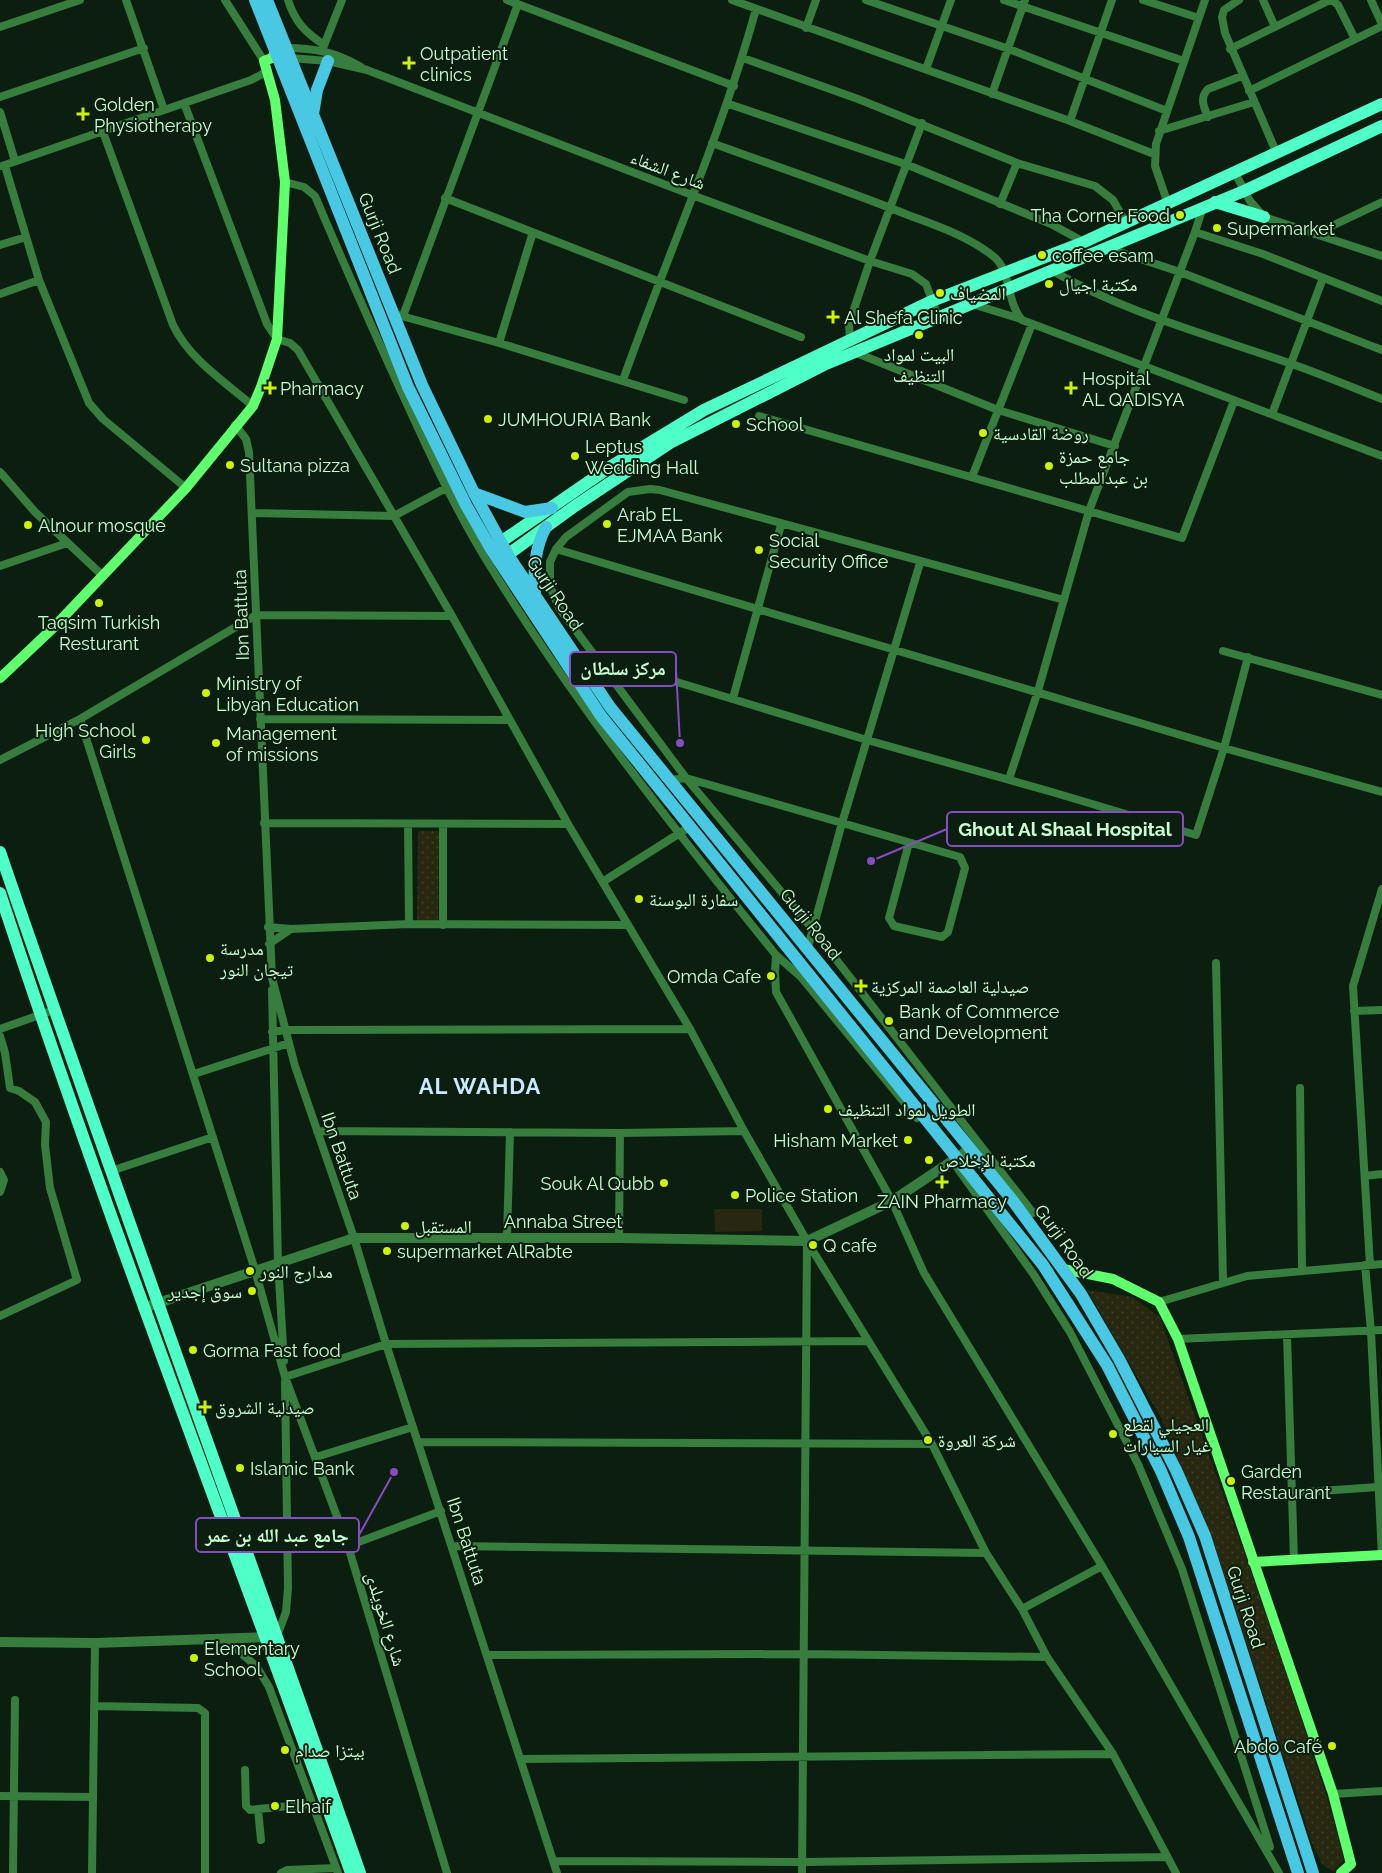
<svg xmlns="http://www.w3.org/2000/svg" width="1382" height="1873" font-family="Raleway,'Noto Naskh Arabic',sans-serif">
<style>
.green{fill:#27280f}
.garden{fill:url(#garden-dots)}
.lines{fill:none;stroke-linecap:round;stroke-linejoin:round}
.minor{stroke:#367d3e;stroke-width:8}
.tertiary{stroke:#367d3e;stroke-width:10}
.secondary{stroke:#5fff6d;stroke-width:10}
.primary{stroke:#4fffc8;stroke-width:12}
.trunk{stroke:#49c8e4;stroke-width:12}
.poi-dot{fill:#ccf300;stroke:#0c1e10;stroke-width:2}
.labels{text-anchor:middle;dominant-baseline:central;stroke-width:4;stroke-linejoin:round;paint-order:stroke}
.poi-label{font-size:18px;fill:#c8ffd2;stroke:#0c1e10;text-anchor:start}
.street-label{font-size:18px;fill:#c8ffd2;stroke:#0c1e10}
.district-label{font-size:22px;font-weight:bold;letter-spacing:1px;fill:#cae9ff;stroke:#0c1e10}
.leader{fill:none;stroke:#874cc2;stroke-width:2}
.callout-dot{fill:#874cc2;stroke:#0c1e10;stroke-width:2}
.callout{fill:#0c1e10;stroke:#874cc2;stroke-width:2}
.callout-label{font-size:19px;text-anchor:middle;font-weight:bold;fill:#c8ffd2}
</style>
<defs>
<pattern id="garden-dots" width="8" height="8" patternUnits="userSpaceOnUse" patternTransform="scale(1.25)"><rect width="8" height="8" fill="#27280f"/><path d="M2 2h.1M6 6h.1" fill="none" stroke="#3b3e26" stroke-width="1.8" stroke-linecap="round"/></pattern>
</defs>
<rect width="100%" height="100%" fill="#0c1e10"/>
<path class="green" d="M714,1209H762V1231L715,1232Z"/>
<path class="garden" d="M418,831H439L438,921H417Z
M1087,1290L1133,1297L1160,1318L1277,1645L1329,1804L1344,1860L1333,1871L1322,1864L1313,1846L1215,1547L1161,1418Z"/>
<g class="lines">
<path class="minor" d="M126,0L164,110
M225,0L264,61
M288,0C295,22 305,32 324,45
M507,0L734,86
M732,0L1070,121L1154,154
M866,0L1009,49L1167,111
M1004,0L1184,61
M1143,0L1199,18
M1239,0L1224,10L1222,17L1225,33L1277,154
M1263,0L1275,27
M1332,0L1338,5L1355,39
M1371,0L1382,24
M0,27L80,0
M806,28L816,0
M286,48C314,48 336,52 361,67
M323,48L342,0
M1230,49L1330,0
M290,58L328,61L367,70L692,195L870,261L912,274L926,284L938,317
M743,58L858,99L1017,163L1095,186L1113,200L1126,223
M926,69L951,0
M1249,91L1382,26
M992,94L1025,0
M0,97L144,48
M184,103L267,324L277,339L290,343L298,350L452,616L568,824L690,1029L744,1131L807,1241L802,1873
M729,104L908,165L1051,224L1084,242
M0,112L15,161
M1208,117C1204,107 1199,98 1208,89L1242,76
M1070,121L1112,0
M1159,131L1254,102
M103,132L173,325C190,360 224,381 253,406
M712,143C777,167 844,189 908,215C937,226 968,236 993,256C1012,271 1006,302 1022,320L1382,456
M2,166L251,80L268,71
M5,166L39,280L89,403L103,419L186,488
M1235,173L1250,201L1264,217L1382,256
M285,182L304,187L315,196C343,262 372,328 402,393C428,450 454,507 487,561C572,700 674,829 776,955L775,972L776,992L892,1201L924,1273L1102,1566L1279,1873
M445,198L801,337
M1000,204L1017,163
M1168,204L1155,166L1156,144L1205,0
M1195,232L1203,207
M1315,234L1382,202
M0,245L26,237
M1107,248L1180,272L1382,350
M1051,270C1125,313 1209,335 1289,363C1321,374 1351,387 1382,399
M0,294L39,280
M972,304L1021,319
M398,315L499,343L684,400
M403,316L518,4
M850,340L849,324L870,261L922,123
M499,343L533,232
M854,352L998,410L1115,446
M623,380C667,256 721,136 756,9
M1272,414L1323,278
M759,416L1182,538L1234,401
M235,425L246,439L249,452L272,978L295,1066L354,1238L386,1344L557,1873
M0,472L35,512L103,576
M972,477L1032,324
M252,513L394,516L446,488
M556,549L1224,748L1382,792
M0,566L67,543
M1223,651L1382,695
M595,657L867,740L1052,792L1196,835L1224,748L1248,657
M733,698L781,525
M80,719L255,1270L285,1377L348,1546L447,1873
M260,719L509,720
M0,760L80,719L256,615L452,616
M1009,779L1038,691L1089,511L1195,232L1263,254L1382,301
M671,780L686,778L559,608L550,586V562L556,549L566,537L628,492L650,489L660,490L1064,600
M264,823L568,824
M408,824L409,924
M909,843L889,918L894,926L942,937L948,932L965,868L960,857L686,778L814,931L1033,1213
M604,881L691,826
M443,925V824
M268,927L291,929L269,944
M291,929L409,924L628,925
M808,947L842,823L920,563
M776,955L801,977L917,1118
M1216,963L1223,1281
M272,990L278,1263L284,1361
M1354,1011L1382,1010
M0,1029L54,1010
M272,1032L285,1030L690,1029
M0,1036L5,1053L10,1088L19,1091L35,1102L46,1122L45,1145L50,1188L77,1280L0,1316
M194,1074L289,1043
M1300,1088L1302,1270
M317,1131L620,1133L744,1131
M953,1162L1034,1275L1070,1332L1138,1464L1182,1569L1270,1847
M111,1171L213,1137
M0,1172L4,1180L0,1192
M1365,1176L1382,1174
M507,1237L510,1132
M619,1238L620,1133
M808,1243L932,1444L986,1553L1022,1609L1047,1657L1113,1754L1176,1873
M1365,1265L1371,1331L1382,1556
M1370,1265L1353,986L1382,889
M1159,1302L1247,1276L1382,1264
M1287,1335L1294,1560
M1178,1339L1382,1330
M285,1377L386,1344L868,1341
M418,1442L932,1444
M316,1457L413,1427
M1291,1493L1378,1487
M348,1546L441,1511
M453,1546L986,1553
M1022,1609L1102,1566
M277,1636L286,1612L288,1588L285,1382
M226,1640L257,1667L269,1687L338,1873
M488,1655L803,1654L1047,1657
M94,1706L198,1708L205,1713V1873
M521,1759L1113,1754
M245,1770L246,1806L250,1810L258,1809
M1333,1794L1382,1791
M0,1796L92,1797
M261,1840L258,1809L312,1804
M554,1861L803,1862L1167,1857
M13,1873L15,1700
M92,1873L95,1643
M281,1873L287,1870L336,1868"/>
<path class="tertiary" d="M143,1308L354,1238H619L807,1241L892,1201L970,1149
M0,1642L95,1643L271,1637"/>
<path class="secondary" d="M0,678L53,628L186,488L253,406L261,387L277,339L285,182L275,100L264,61L272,58L276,50L280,49
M1063,1269L1113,1279L1159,1302L1178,1339L1333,1794L1351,1864L1341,1873
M1253,1562L1382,1555"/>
<path class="primary" d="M1215,202L1264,217
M492,548L610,467L704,410L932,301L1084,242L1382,104
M499,561L575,506L670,443L826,364L1244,191L1382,126
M0,852C117,1194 241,1532 360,1873
M0,893C108,1223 234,1546 351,1873"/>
<path class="trunk" d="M255,0L408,387L466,505L491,549L601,716L1043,1265L1107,1365L1161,1471L1189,1537L1298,1873
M267,0L422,385L474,493L508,555L610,707L1013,1201L1081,1294L1119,1359L1176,1470L1205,1536L1313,1873
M313,114L317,90L328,61
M474,493L525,512L552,508
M535,595C534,570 534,549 546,527"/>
</g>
<g class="poi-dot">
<path d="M406.5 55.5h5v5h5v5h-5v5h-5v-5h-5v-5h5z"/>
<path d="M80.5 106.5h5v5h5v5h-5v5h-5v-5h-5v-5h5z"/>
<circle cx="1180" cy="215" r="5"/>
<circle cx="1217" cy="228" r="5"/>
<circle cx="1042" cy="255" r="5"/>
<circle cx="1049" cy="284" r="5"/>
<circle cx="940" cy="293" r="5"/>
<path d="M830.5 309.5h5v5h5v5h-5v5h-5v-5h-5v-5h5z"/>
<circle cx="919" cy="335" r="5"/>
<path d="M267.5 380.5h5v5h5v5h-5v5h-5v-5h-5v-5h5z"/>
<path d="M1068.5 380.5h5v5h5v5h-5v5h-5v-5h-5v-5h5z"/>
<circle cx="488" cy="419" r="5"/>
<circle cx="736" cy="424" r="5"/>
<circle cx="983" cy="433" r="5"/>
<circle cx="575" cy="456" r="5"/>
<circle cx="230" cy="465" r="5"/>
<circle cx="1049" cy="466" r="5"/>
<circle cx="607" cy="524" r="5"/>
<circle cx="28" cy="525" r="5"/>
<circle cx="759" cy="550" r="5"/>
<circle cx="99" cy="603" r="5"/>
<circle cx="206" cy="693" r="5"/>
<circle cx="146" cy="740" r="5"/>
<circle cx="216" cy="743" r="5"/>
<circle cx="639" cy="899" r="5"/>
<circle cx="210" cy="958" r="5"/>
<circle cx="771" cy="976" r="5"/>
<path d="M858.5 978.5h5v5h5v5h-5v5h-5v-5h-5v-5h5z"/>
<circle cx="889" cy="1021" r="5"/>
<circle cx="828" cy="1109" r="5"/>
<circle cx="908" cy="1140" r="5"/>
<circle cx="929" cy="1160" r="5"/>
<path d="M939.5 1174.5h5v5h5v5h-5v5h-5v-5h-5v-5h5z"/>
<circle cx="664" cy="1183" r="5"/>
<circle cx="735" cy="1195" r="5"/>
<circle cx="405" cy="1226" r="5"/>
<circle cx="813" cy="1245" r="5"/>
<circle cx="387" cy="1251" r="5"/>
<circle cx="250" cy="1271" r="5"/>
<circle cx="252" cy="1291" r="5"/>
<circle cx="193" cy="1350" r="5"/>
<path d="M202.5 1399.5h5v5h5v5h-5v5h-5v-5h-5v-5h5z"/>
<circle cx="1113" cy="1434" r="5"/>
<circle cx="928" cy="1440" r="5"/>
<circle cx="240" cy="1468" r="5"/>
<circle cx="1231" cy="1481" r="5"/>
<circle cx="194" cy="1658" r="5"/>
<circle cx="1332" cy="1746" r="5"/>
<circle cx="285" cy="1750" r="5"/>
<circle cx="275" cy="1806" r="5"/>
</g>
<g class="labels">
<g class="poi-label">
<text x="420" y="53">Outpatient<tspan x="420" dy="21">clinics</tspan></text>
<text x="94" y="104">Golden<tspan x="94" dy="21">Physiotherapy</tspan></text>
<text x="1170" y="215" text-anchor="end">Tha Corner Food</text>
<text x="1227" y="228">Supermarket</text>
<text x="1052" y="255">coffee esam</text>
<text x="1059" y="284">مكتبة اجيال</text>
<text x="950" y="293">المضياف</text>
<text x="844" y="317">Al Shefa Clinic</text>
<text x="919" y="354" text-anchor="middle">البيت لمواد<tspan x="919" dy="21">التنظيف</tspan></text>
<text x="1082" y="378">Hospital<tspan x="1082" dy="21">AL QADISYA</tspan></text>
<text x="280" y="388">Pharmacy</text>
<text x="498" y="419">JUMHOURIA Bank</text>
<text x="746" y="424">School</text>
<text x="993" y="433">روضة القادسية</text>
<text x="585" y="446">Leptus<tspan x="585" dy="21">Wedding Hall</tspan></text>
<text x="1059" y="456">جامع حمزة<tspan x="1059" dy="21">بن عبدالمطلب</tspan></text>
<text x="240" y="465">Sultana pizza</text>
<text x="617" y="514">Arab EL<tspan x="617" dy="21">EJMAA Bank</tspan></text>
<text x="38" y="525">Alnour mosque</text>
<text x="769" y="540">Social<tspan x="769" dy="21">Security Office</tspan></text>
<text x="99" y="622" text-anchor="middle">Taqsim Turkish<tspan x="99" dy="21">Resturant</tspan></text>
<text x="216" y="683">Ministry of<tspan x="216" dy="21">Libyan Education</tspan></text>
<text x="136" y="730" text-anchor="end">High School<tspan x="136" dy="21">Girls</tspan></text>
<text x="226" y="733">Management<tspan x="226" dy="21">of missions</tspan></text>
<text x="649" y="899">سفارة البوسنة</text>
<text x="220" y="948">مدرسة<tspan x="220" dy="21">تيجان النور</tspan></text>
<text x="761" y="976" text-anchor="end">Omda Cafe</text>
<text x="871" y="986">صيدلية العاصمة المركزية</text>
<text x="899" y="1011">Bank of Commerce<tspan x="899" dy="21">and Development</tspan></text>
<text x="838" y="1109">الطويل لمواد التنظيف</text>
<text x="898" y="1140" text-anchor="end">Hisham Market</text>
<text x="939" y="1160">مكتبة الإخلاص</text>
<text x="654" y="1183" text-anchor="end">Souk Al Qubb</text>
<text x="745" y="1195">Police Station</text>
<text x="942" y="1201" text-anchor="middle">ZAIN Pharmacy</text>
<text x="415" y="1226">المستقبل</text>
<text x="823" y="1245">Q cafe</text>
<text x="397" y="1251">supermarket AlRabte</text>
<text x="260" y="1271">مدارج النور</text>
<text x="242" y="1291" text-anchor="end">سوق إجدير</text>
<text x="203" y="1350">Gorma Fast food</text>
<text x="215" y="1407">صيدلية الشروق</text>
<text x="1123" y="1424">العجيلي لقطع<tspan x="1123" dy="21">غيار السيارات</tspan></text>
<text x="938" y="1440">شركة العروة</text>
<text x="250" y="1468">Islamic Bank</text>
<text x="1241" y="1471">Garden<tspan x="1241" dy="21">Restaurant</tspan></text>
<text x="204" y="1648">Elementary<tspan x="204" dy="21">School</tspan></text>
<text x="1322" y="1746" text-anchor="end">Abdo Café</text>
<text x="295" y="1750">بيتزا صدام</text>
<text x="285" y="1806">Elhaif</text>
</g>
<g class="street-label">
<text transform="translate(668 170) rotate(21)">شارع الشفاء</text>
<text transform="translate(380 233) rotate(68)">Gurji Road</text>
<text transform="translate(555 593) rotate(56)">Gurji Road</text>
<text transform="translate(241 615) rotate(-92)">Ibn Battuta</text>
<text transform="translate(811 924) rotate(51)">Gurji Road</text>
<text transform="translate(342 1156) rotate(71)">Ibn Battuta</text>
<text x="563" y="1221">Annaba Street</text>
<text transform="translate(1064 1241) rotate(54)">Gurji Road</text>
<text transform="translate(467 1541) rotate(72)">Ibn Battuta</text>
<text transform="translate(1246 1607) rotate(72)">Gurji Road</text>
<text transform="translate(386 1619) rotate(73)">شارع الخويلدى</text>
</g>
<g class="district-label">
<text x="480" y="1086">AL WAHDA</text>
</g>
</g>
<path class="leader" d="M680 743L676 669M871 861L947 829M394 1472L359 1535"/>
<g class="callout-dot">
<circle cx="680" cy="743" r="5"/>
<circle cx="871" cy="861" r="5"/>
<circle cx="394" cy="1472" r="5"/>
</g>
<g class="callout">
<rect x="570" y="652" width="106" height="34" rx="5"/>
<rect x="947" y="812" width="236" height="34" rx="5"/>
<rect x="196" y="1518" width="163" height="34" rx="5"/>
</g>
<g class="callout-label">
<text x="623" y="675">مركز سلطان</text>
<text x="1065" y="836">Ghout Al Shaal Hospital</text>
<text x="277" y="1542">جامع عبد الله بن عمر</text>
</g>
</svg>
